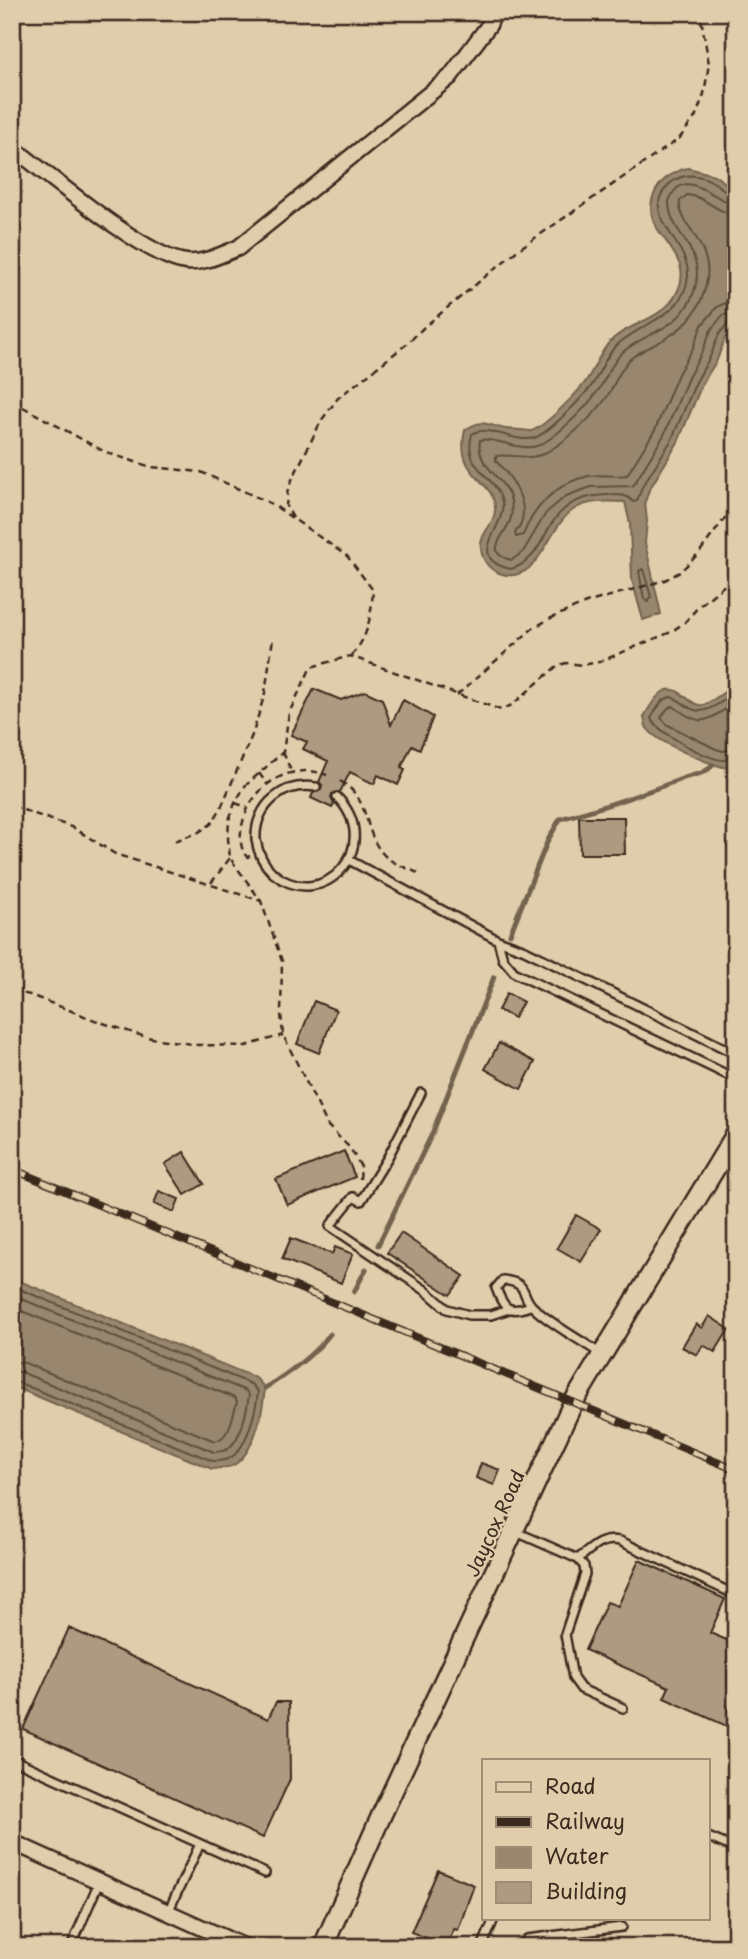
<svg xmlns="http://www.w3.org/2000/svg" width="748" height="1959" font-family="'Playpen Sans',sans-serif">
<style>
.water{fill:#98876e;stroke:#73624e;stroke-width:2}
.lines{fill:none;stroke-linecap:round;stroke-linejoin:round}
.shore{stroke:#604f3e;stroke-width:2}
.stream{stroke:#73624e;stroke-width:5}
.building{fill:#ad9a80;stroke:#3b2a1e;stroke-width:2}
.service-casing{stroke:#3b2a1e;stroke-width:12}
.minor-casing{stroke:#3b2a1e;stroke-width:19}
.tertiary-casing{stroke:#3b2a1e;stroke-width:23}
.path{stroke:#3b2a1e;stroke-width:2.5;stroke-dasharray:7 5;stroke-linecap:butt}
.service{stroke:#e0cdab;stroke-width:7}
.minor{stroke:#e0cdab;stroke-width:14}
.tertiary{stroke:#e0cdab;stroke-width:18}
.rail-casing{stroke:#3b2a1e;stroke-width:8}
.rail{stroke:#e0cdab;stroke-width:5;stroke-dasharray:16;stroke-linecap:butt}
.labels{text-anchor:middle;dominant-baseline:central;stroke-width:5;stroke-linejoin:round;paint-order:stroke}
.street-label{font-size:19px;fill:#3b2a1e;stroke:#e0cdab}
</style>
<rect width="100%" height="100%" fill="#e0cdab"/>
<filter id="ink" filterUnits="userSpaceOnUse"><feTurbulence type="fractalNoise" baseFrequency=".0143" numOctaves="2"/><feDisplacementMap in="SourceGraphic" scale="14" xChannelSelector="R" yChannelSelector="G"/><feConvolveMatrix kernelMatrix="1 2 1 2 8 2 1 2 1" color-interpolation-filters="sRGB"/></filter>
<g filter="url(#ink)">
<path class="water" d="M688,168L714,175L736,190V324L725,338L717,360L702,384L678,442L649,490L645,502L647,521L645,543L661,614L643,620L632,580L630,524L625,502C608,501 588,500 573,510C547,527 539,588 499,573C488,569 482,559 481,549C479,533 495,525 495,510C496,478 454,479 465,430C483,418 487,425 505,429C510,430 516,429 521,430C523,430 530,431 531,431C545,427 578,392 586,381C594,369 599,355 608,344C625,324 658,321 673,299C694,269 672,252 657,228C641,201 661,173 688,168Z
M736,685V762L727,768C709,764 657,743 647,728C645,725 645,721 644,717C673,661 684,708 703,705C711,703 727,689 736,685Z
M12,1278L256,1378L265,1388C263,1410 255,1452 234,1465C229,1468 218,1468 212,1469L12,1386Z"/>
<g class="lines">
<path class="shore" d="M736,195C727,194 721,187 713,182C696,172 677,173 665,189C642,216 690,245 688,276C684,319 640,321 615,347C604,358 599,376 590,388C579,401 549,433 534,438C515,444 487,423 472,434C462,470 496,474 502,502C508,526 462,558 511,569C555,557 536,496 609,495C619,495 627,494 633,502L637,501L642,487L672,439L696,382L710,357L719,334L729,322L736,321
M736,204C715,203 684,162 669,201C668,229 697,244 697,274C697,286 692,300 685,309C671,330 642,335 623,352C612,361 606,380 597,392C586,408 555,439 537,446C521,452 492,436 480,440C475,467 506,477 511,501C512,508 512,517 509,523C503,537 483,554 512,560L523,552L546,513L566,496L591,487L633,486L664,435L688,378L702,352L711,330L723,315L736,312
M736,214C717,214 706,196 687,195L680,201C676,221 712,243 707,279C703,306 689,325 666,338C654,346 640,350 629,360C620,369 614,386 607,397C594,416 564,444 543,454C529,461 511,453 496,456V461C513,478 535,510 515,533L516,537L523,535C534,507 557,482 589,476C602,474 615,477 627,475L655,430L678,374L693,348L702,325L717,307L727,302L736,301
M643,569L651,597L648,602L644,599L639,571Z
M736,693C722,700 705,718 690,708C682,704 679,698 670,697L662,701L651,718C655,731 711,762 725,760C729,759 732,757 736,757
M736,703C705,720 705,730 673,706L668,708L661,718L668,725L716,749L723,751L736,748
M12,1286L251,1384L258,1392C256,1410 247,1449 230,1458C226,1461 218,1461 213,1461L12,1380
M12,1295L246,1391L249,1395C247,1410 241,1442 226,1450C224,1451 216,1452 214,1452L21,1372L12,1371
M12,1307L235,1398L237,1402C233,1415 230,1438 215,1441L25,1363L12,1361"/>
<path class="stream" d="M510,934L548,840L560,819C602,808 639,795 679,780C692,774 703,776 713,765
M378,1245L432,1134L494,977
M354,1292L366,1269
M265,1388C289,1373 313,1356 330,1334"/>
</g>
<path class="building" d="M314,689L341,700L365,691L382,699L391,725L403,700L433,717L420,749L412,745L401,768L405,770L398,785L378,775L374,784L350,772L340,792L332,794L331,798L334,804L332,808L311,798L313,793L321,790L322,785L319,782L328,761L303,749L307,742L291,735Z
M579,817H624L625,854H580Z
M507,993L523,1002L514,1018L498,1010Z
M314,1001L336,1010L319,1053L297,1044Z
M499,1043L535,1062L521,1089L485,1069Z
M344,1151L355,1177L287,1205L276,1179Z
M184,1152L204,1184L185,1195L165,1164Z
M159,1191L179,1199L174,1212L154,1204Z
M576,1215L601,1229L581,1262L557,1248Z
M401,1233L464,1276L450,1295L387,1253Z
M291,1238L332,1254L335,1247L353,1254L341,1283L282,1259Z
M709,1316L729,1329L715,1352L703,1345L697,1355L682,1347L696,1324L702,1328Z
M481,1463L500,1470L494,1485L476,1478Z
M639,1560L725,1599L710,1633L736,1644V1693L728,1711L736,1715L731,1728L664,1698L669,1687L585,1650L607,1602L618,1606Z
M69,1628L268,1719L276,1702H289L290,1779L263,1838L23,1729Z
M438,1870L474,1885L458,1930L454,1929L447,1946L411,1932Z"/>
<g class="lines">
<g class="service-casing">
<path id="service" d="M316,787C301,785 287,787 275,797C262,807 255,823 256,840C258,852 263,864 273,873C323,915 385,846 337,797
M349,860L498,940L525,950L736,1054
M498,940L503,959L515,973L736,1079
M421,1093L388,1157L361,1201L353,1197L330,1226L425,1290L447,1309L469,1315H491L509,1309
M530,1306C508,1314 504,1309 496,1288L503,1280C530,1283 520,1295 533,1307C550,1324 581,1340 601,1354
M514,1531L578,1559L584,1566L585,1574L565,1634L573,1678L581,1689L623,1708
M578,1559C592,1548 601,1537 620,1541L736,1595
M12,1759L265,1873
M708,1837L736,1849
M168,1912L200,1844
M71,1947L99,1882
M482,1947L494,1919
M524,1947L527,1939L622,1927"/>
</g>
<g class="minor-casing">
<path id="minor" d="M12,147C49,175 145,257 186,262C204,264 222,254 238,248L450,77L489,25L494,12
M12,1842L245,1947"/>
</g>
<g class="tertiary-casing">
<path id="tertiary" d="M323,1947L382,1814L573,1403L736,1134"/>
</g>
<path class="path" d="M12,401L105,452L151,467L201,472L272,504L347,556L373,590C371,614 369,639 350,656
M293,518L286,506L288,488L321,421L338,398L408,343L424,327L519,249L679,139L696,116L704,94L709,64L700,12
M457,695L532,629L549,619L586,603L665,580L680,572L699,553L736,503
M283,752L291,771
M259,773L267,784
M340,781C372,799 362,832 384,855C393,864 407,868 418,873
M235,803L247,807
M12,806L74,828L115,854L261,901
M175,841L199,832L211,824L220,810L253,733L265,693L273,638
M250,856L247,857C241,850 240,841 241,832C246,790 286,760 327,775
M211,883L230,858
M12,995L21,993L30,995L100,1022L146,1037L198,1045L246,1046L283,1035
M360,1179L361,1167L350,1148L328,1126L283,1035L281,1014L282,961L261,901L230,858L228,839L229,820L235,803L245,786L283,752L289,713L311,667L350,656L501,710L512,705L557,666L566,663L583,665L599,662L671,632L685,622L700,605L736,576"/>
<use href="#service" class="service"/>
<use href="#minor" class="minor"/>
<use href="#tertiary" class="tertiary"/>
<g class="rail-casing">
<path id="rail" d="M12,1169L736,1470"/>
</g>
<use href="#rail" class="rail"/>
</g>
</g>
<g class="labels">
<g class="street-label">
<text transform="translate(494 1523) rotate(-65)">Jaycox Road</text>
</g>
</g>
<rect width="748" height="1959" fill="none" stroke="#e0cdab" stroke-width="42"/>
<rect x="21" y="21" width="706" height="1917" fill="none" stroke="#3b2a1e" stroke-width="2.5" filter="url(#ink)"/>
<rect x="482" y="1759" width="228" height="161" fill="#e0cdab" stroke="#9e8c73" stroke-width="2"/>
<rect x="496" y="1782" width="35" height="10" fill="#e0cdab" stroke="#9e8c73" stroke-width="2"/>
<text x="545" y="1794" font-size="21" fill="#3b2a1e">Road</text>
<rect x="496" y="1817" width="35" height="10" fill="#3b2a1e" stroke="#9e8c73" stroke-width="2"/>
<text x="545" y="1829" font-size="21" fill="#3b2a1e">Railway</text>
<rect x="496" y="1847" width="35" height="21" fill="#98876e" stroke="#9e8c73" stroke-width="2"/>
<text x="545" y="1864" font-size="21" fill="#3b2a1e">Water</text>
<rect x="496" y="1882" width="35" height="21" fill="#ad9a80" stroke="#9e8c73" stroke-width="2"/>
<text x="545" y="1899" font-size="21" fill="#3b2a1e">Building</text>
</svg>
